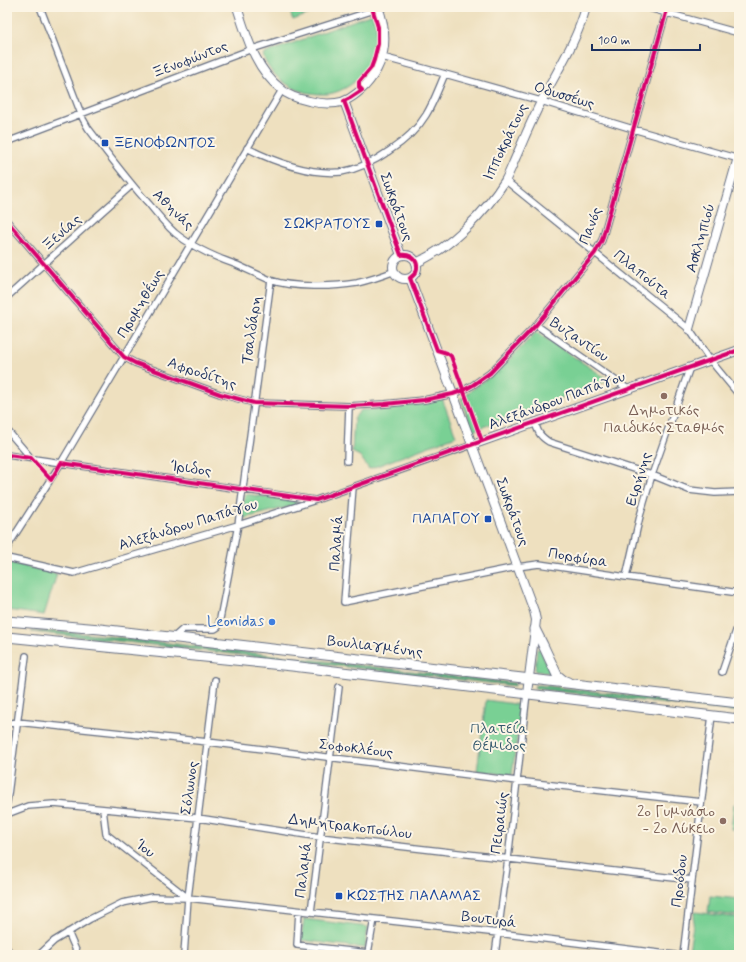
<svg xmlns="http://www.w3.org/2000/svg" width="746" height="962" font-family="Mynerve,sans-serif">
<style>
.green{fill:#79d094;stroke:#4a8079}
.forest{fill:#62b27e;stroke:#3e706e}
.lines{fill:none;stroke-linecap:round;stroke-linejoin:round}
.street-casing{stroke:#656d80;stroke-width:8}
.secondary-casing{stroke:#656d80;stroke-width:10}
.primary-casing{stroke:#656d80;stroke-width:11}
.street{stroke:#fff;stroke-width:5.5}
.secondary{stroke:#fff;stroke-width:8}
.primary{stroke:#fff;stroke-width:9}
.cycleway-casing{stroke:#fcf5e5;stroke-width:6}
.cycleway{stroke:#d6006c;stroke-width:4}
.transit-dot{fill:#1a4fb4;stroke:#fcf5e5;stroke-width:1.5}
.education-dot{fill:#8d6e63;stroke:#fcf5e5;stroke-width:1.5}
.shop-dot{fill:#3f7fe0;stroke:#fcf5e5;stroke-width:1.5}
.labels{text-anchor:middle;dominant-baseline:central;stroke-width:4;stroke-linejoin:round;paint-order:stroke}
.street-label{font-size:15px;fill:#1b2f5e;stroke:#fcf5e5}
.transit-label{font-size:15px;fill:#164399;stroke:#fcf5e5;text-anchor:start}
.education-label{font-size:15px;fill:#785e54;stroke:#fcf5e5}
.shop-label{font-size:15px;fill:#366cbe;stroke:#fcf5e5;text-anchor:end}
.park-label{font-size:15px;fill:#32576c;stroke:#fcf5e5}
</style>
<rect width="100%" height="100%" fill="#fcf5e5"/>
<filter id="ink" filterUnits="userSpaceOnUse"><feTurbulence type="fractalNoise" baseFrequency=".025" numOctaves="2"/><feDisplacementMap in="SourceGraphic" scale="8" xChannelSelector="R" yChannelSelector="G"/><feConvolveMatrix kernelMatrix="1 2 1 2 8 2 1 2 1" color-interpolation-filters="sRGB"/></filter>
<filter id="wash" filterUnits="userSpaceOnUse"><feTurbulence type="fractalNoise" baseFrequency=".012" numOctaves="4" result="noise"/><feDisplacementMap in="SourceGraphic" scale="16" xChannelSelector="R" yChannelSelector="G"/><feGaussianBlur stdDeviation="0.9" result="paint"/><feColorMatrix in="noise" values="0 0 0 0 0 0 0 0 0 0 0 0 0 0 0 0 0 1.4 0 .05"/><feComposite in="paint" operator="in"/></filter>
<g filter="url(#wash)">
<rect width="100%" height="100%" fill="#eee0bf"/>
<path class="green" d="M288,7H307L309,14L293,20Z
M372,14C373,18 375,22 376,25C377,38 375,56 368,67C360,80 343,92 328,94C325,94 322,94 319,94C303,93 292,89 280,79C272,73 265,64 263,54Z
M536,332L609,380L472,431L461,398C481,383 502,368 519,350C525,344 530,338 536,332Z
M442,398L456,436L369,469L360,456L352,452L354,418L361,410C389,409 414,404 442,398Z
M245,494L296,501V505L241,519Z
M7,562L57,574L44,615L7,610Z
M537,649H540L550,673L535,671Z
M486,700L521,705L512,775L477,771Z
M734,804H739V830L731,829Z
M710,896L739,899V916L708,912Z
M695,912L739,918V955H721L689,951Z
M304,919L368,927L365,948L301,940Z"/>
<path class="forest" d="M32,631L71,632L99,635L515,683V686L99,639L31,632Z
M536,685H541L739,708V712L535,689L534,686Z"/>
</g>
<g filter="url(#ink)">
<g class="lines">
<g class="street-casing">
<path id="street" d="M7,7H8
M40,7L83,119L88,128C108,154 127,180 149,204C157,214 165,224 175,233C191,246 217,258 237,265C248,270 259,275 270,280C292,288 334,287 357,283C370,280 382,276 395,271
M645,7L739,33
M382,57L445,74L541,101L633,129L739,159
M7,142L252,49L384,7
M247,148C274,162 311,175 341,172C359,169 375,161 389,151C403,142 417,130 426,115C434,102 439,87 445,74
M505,180L689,329L710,360L739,395
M7,221L124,357L135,363L220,394L254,403L349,406L385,404L424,400L453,394L464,390L473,385L490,373L536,325L595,253L602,240L666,13
M7,297L132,185
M536,325L628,389
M535,422C538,433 540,436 549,442L652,475L689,490L715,493L739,492
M7,430L31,458
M7,455L314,500
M347,461L349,406
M353,487L344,602L517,567L539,564L626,577L739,593
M7,549L11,541L61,463L282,90
M7,558L74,573L238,525L316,500L472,445
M626,577L640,516L652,475L690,367
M173,638L183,629H215L218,627L219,624L238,525L271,280
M722,672L739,622
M7,724L17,722L208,742L517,781L701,802
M7,802L26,656
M103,809L106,834L188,898
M7,814L28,806L54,804L198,818L320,837L692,880
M299,911L297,945L368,953
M311,912L339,687
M68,932L78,955
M39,955L54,941L90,919L122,903L152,897L188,898L498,933L675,955
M184,955L188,898L215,680
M369,955L368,953L374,919
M495,955L508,859L527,693
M683,955L712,715"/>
</g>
<g class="secondary-casing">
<path id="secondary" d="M237,7C247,37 255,69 281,89C288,96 299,99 309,101C317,103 327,104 336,103C347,102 357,94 365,86C386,63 389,36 378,7
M344,101L401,255
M393 267a12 12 0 1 1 24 0a12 12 0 1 1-24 0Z
M416,263C451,247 485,213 505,181C509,174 512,166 515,159C524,139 532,119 542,100C558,69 577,41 586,7
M410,278L534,611L536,620L535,629L527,693
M689,329L739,154
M472,445L739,350
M7,950L9,955"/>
</g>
<g class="primary-casing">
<path id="primary" d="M7,621L100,629L739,703
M535,629L543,645L557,675L563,680L568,682
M7,637L292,666L739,719"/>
</g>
<use href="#street" class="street"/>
<use href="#secondary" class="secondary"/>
<use href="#primary" class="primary"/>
<g class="cycleway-casing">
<path id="cycleway" d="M373,7V11L378,27V44L374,60L371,68L359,82V87L362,90L350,98L344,101L401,255C417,253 423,270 410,278L437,350L447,353L451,356L482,441
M7,221L124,357L135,363L220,394L254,403L349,406L385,404L424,400L453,394L464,390L473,385L490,373L536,325L595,253L602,240L666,13
M7,455L31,458L51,480L61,463L316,500L739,350"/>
</g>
<use href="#cycleway" class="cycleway"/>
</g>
</g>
<g class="transit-dot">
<rect x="101" y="139" width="8" height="8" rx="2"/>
<rect x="375" y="220" width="8" height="8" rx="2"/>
<rect x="484" y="515" width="8" height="8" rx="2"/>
<rect x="335" y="892" width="8" height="8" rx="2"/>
</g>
<g class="education-dot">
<circle cx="664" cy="396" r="4"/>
<circle cx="723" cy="821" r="4"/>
</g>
<circle class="shop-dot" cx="272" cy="622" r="4"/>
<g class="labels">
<g class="street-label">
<text transform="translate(190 60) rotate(-21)">Ξενοφώντος</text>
<text transform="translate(564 96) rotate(17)">Οδυσσέως</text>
<text transform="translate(506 142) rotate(-64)">Ιπποκράτους</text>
<text transform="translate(396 207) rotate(70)">Σωκράτους</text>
<text transform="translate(173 210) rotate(44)">Αθηνάς</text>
<text transform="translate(591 226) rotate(-69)">Πανός</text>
<text transform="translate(62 233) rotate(-42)">Ξενίας</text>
<text transform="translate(701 238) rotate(-74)">Ασκληπιού</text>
<text transform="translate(642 275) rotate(39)">Πλαπούτα</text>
<text transform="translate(141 304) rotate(-59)">Προμηθέως</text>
<text transform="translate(252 330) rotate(-82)">Τσαλδάρη</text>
<text transform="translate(579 340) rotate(34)">Βυζαντίου</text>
<text transform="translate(202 374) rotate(19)">Αφροδίτης</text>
<text transform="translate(557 401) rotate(-20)">Αλεξάνδρου Παπάγου</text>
<text transform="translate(191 469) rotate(8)">Ίριδος</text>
<text transform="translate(639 479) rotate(-73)">Ειρήνης</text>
<text transform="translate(512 512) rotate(70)">Σωκράτους</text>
<text transform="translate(188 525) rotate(-17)">Αλεξάνδρου Παπάγου</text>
<text transform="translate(337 543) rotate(-86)">Παλαμά</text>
<text transform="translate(578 558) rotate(9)">Πορφύρα</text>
<text transform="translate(375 647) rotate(7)">Βουλιαγμένης</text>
<text transform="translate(356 749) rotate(7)">Σοφοκλέους</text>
<text transform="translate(190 788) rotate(-82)">Σόλωνος</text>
<text transform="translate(500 823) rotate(-83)">Πειραιώς</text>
<text transform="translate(350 827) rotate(7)">Δημητρακοπούλου</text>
<text transform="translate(145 849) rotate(38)">Ίου</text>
<text transform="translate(304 870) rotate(-83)">Παλαμά</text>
<text transform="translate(680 881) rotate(-83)">Προόδου</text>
<text transform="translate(489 920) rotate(7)">Βουτυρά</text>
</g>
<g class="transit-label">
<text x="113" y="143">ΞΕΝΟΦΩΝΤΟΣ</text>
<text x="371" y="224" text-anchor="end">ΣΩΚΡΑΤΟΥΣ</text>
<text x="480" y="519" text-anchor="end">ΠΑΠΑΓΟΥ</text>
<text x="347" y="896">ΚΩΣΤΗΣ ΠΑΛΑΜΑΣ</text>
</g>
<g class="education-label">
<text x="664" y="411">Δημοτικός<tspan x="664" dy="17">Παιδικός Σταθμός</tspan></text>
<text x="715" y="812" text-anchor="end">2ο Γυμνάσιο<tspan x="715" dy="17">- 2ο Λύκειο</tspan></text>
</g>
<g class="shop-label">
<text x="264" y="622">Leonidas</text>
</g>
<g class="park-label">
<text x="499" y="729">Πλατεία<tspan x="499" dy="17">Θέμιδος</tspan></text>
</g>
</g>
<rect width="746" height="962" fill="none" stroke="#fcf5e5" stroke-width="24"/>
<path d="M592 44v6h108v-6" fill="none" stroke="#1b2f5e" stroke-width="2"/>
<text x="598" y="44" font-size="12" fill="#1b2f5e" stroke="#fcf5e5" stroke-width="3" paint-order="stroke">100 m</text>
</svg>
